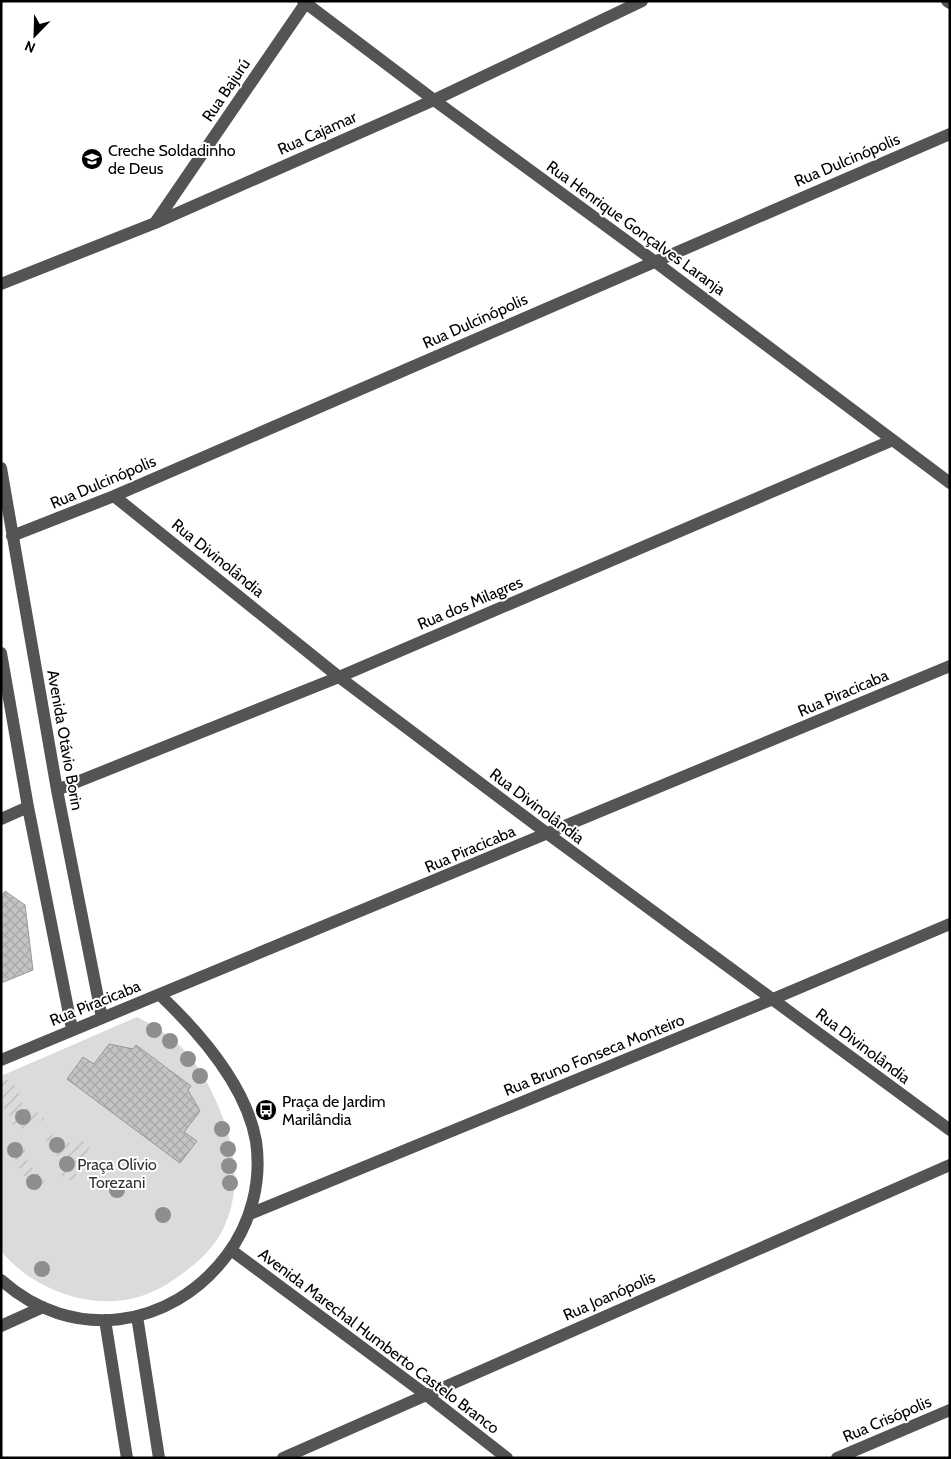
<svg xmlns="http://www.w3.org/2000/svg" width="951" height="1459" font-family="Cabin,sans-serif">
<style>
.green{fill:#dbdbdb}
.garden{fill:url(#garden-furrows)}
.building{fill:url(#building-cross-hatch);stroke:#989898}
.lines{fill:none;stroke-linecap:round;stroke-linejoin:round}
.minor{stroke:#545454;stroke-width:12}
.tree{fill:#8e8e8e}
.labels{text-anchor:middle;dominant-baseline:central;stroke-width:4;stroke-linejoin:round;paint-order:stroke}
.street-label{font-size:16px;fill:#000;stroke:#fff}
.poi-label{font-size:16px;fill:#000;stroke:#fff;text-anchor:start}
.park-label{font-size:16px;fill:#323232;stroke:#fff}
</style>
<defs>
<pattern id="garden-furrows" width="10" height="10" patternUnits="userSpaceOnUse" patternTransform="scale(1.25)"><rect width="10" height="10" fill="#dbdbdb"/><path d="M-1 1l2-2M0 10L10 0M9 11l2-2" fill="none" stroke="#bababa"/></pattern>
<pattern id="building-cross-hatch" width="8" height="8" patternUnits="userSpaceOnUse" patternTransform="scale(1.25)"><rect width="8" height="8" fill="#c4c4c4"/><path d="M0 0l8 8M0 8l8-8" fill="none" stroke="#a7a7a7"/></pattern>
</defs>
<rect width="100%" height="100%" fill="#fff"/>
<path class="green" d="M137,1017C179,1038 198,1060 217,1103C232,1138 242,1179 228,1217C221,1239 205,1257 187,1270C172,1282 156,1292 138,1297C90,1311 32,1289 1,1251V1076Z"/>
<path class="garden" d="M1,1079C18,1080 18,1094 24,1106L35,1113H43L44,1119C36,1125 18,1134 11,1123C9,1120 9,1115 8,1111L1,1107Z
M52,1135C59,1136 63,1142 70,1143C74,1143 78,1141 82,1141C98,1144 85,1157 81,1162C77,1168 77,1175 72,1180C57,1181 63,1165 57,1156C54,1151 49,1149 46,1144V1139Z
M16,1141C29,1144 24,1155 29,1164C35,1173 46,1175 46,1187L38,1195L21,1171L7,1144Z"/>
<path class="building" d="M5,891L25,905L33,970L1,983V897Z
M109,1044L133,1049L136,1045L191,1086L188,1090L200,1111L184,1132L197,1141L180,1163L67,1079L83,1057L94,1064Z"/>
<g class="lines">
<path class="minor" d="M303,1L434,100L654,261L950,483
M947,1L950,3
M155,223L307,1
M1,284L155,223L434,100L642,1
M1,468L57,790L102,1018
M114,496L339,677L548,834L950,1130
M12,536L114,496L950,134
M1,653L28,807L72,1029
M57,790L339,677L893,440
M1,819L28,807
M1,1060L950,666
M250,1214L773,999L950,924
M231,1250L425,1394L507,1458
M1,1280C71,1343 171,1330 227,1255C251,1223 262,1182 256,1141C246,1085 200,1033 160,995
M137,1316L159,1458
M105,1320L127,1458
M1,1326L43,1307
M283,1458L950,1165
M837,1458L950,1410"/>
</g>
<g class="tree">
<circle cx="154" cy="1030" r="8"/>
<circle cx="170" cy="1041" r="8"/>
<circle cx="188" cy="1059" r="8"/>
<circle cx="200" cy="1076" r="8"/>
<circle cx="23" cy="1117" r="8"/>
<circle cx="222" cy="1129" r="8"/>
<circle cx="57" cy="1145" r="8"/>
<circle cx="228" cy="1149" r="8"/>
<circle cx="15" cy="1150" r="8"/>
<circle cx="67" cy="1164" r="8"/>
<circle cx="229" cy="1166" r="8"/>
<circle cx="34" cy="1182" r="8"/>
<circle cx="230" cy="1183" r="8"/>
<circle cx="117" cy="1190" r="8"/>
<circle cx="163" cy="1215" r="8"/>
<circle cx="42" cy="1269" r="8"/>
</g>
<defs>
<g id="school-disc" transform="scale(1.125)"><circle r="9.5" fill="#000" stroke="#fff"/><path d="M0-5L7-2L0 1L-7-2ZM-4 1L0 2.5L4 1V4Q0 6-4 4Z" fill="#fff"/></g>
<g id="bus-disc" transform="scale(1.125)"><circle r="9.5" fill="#000" stroke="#fff"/><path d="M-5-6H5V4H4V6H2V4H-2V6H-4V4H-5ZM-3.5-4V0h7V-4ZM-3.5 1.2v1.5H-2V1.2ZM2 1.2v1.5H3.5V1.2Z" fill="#fff"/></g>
</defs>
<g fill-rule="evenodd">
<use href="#school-disc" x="92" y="159"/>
<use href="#bus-disc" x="266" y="1110"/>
</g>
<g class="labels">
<g class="street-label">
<text transform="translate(226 90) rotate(-56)">Rua Bajurú</text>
<text transform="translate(317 133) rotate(-24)">Rua Cajamar</text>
<text transform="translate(847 160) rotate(-23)">Rua Dulcinópolis</text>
<text transform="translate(636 228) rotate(36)">Rua Henrique Gonçalves Laranja</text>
<text transform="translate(475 321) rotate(-24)">Rua Dulcinópolis</text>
<text transform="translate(103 482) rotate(-23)">Rua Dulcinópolis</text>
<text transform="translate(218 558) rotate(39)">Rua Divinolândia</text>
<text transform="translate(470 603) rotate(-23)">Rua dos Milagres</text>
<text transform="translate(843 693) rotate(-23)">Rua Piracicaba</text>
<text transform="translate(65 740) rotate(80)">Avenida Otávio Borin</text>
<text transform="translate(537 806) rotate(37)">Rua Divinolândia</text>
<text transform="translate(470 849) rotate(-23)">Rua Piracicaba</text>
<text transform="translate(95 1003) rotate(-22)">Rua Piracicaba</text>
<text transform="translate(863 1046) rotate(37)">Rua Divinolândia</text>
<text transform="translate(594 1055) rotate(-22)">Rua Bruno Fonseca Monteiro</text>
<text transform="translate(609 1296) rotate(-24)">Rua Joanópolis</text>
<text transform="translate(379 1341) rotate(37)">Avenida Marechal Humberto Castelo Branco</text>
<text transform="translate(887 1419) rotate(-23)">Rua Crisópolis</text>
</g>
<g class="poi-label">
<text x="108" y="150">Creche Soldadinho<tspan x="108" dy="18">de Deus</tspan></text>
<text x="282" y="1101">Praça de Jardim<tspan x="282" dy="18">Marilândia</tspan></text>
</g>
<g class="park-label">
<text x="117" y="1164">Praça Olívio<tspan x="117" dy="18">Torezani</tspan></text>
</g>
</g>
<rect width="951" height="1459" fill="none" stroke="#000000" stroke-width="5"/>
<g transform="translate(35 35) rotate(203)" stroke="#ffffff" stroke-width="4" paint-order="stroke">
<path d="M0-4L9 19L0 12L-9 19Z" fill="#000000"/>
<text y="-8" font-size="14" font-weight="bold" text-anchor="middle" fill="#000000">N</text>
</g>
</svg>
